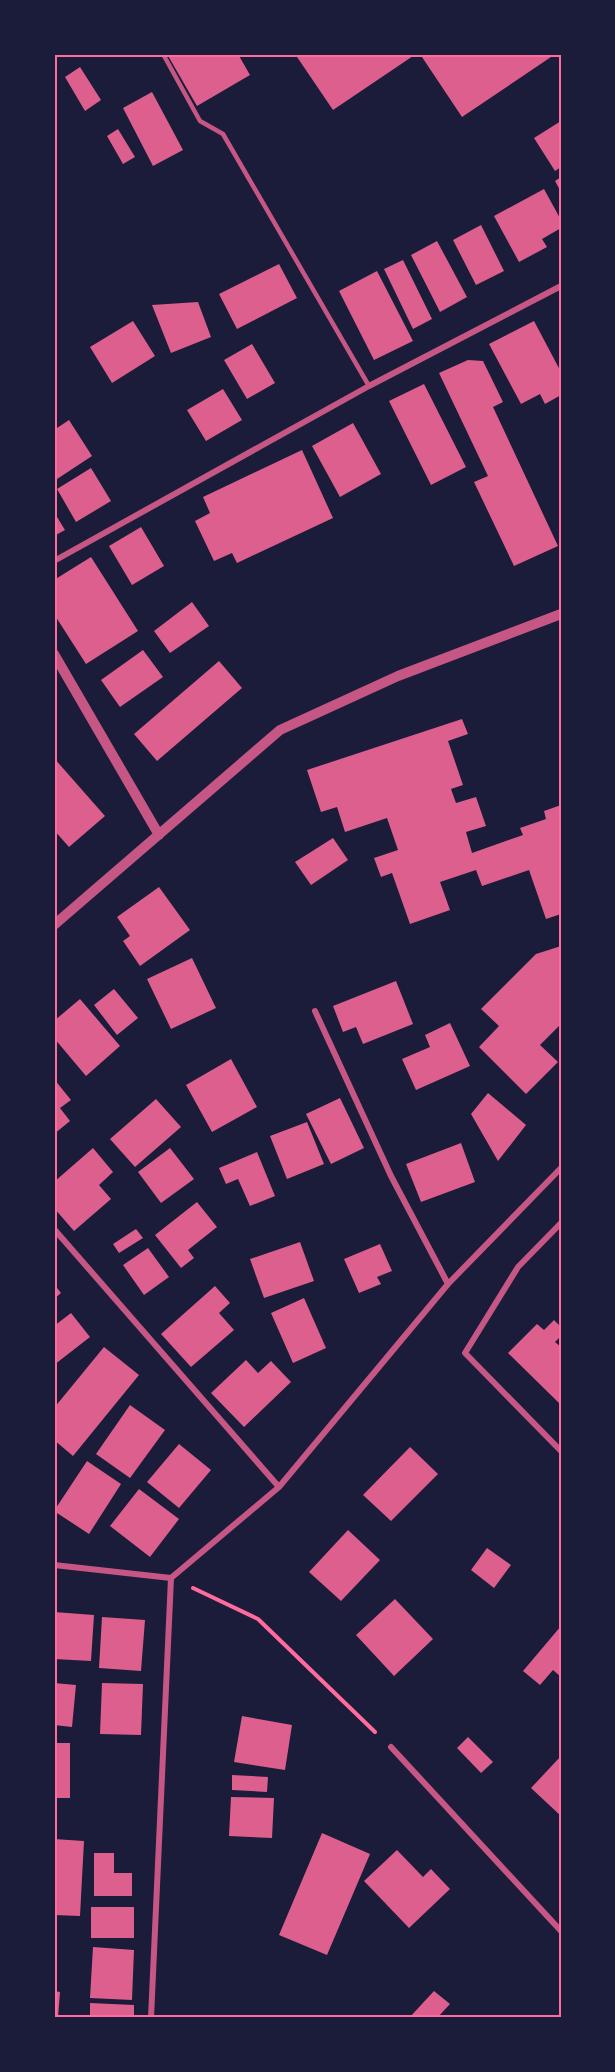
<svg xmlns="http://www.w3.org/2000/svg" width="615" height="2072" font-family="Arial,sans-serif">
<style>
.building{fill:#dd5f8e}
.lines{fill:none;stroke-linecap:round;stroke-linejoin:round}
.path{stroke:#ff6b9d;stroke-width:4}
.service{stroke:#c65784;stroke-width:4.5}
.minor{stroke:#c65784;stroke-width:6}
.tertiary{stroke:#c65784;stroke-width:10}
.neatline{fill:none;stroke:#ff6b9d;stroke-width:2}
</style>
<rect width="100%" height="100%" fill="#1b1b3a"/>
<path class="building" d="M167,54H238L250,75L197,106Z
M295,54H416L333,110Z
M420,54H550L551,57L462,117Z
M80,67L101,100L85,111L65,77Z
M152,92L183,150L153,166L123,108Z
M561,121V167L555,171L534,138Z
M118,129L135,157L123,164L107,136Z
M561,177V192L555,181Z
M544,189L561,220V228L542,239L547,247L519,262L494,216Z
M481,225L504,271L476,285L453,240Z
M437,241L467,297L440,312L411,255Z
M403,260L432,319L413,329L384,269Z
M279,264L297,298L237,329L219,294Z
M377,271L413,341L374,360L339,291Z
M198,302L211,337L171,353L152,305Z
M133,321L155,356L112,383L90,347Z
M534,321L561,372V395L545,404L540,394L521,404L489,344Z
M252,344L275,383L247,399L224,360Z
M468,360L483,361L503,402L493,407L558,546L514,566L474,482L488,476L439,373Z
M424,384L466,467L431,485L389,401Z
M223,389L242,420L206,441L187,410Z
M69,420L92,456L54,481V430Z
M353,423L381,474L340,497L312,446Z
M302,450L333,518L237,563L232,553L214,561L195,521L210,513L203,497Z
M91,468L111,501L76,522L57,489Z
M54,512L65,530L54,536Z
M141,527L164,566L132,585L109,546Z
M91,557L138,631L86,664L54,614V580Z
M192,602L209,626L170,653L154,631Z
M143,650L163,677L120,707L101,680Z
M219,661L242,688L157,761L134,734Z
M462,719L468,734L448,741L463,785L451,789L456,803L476,797L486,826L466,832L472,853L523,835L520,828L546,819L544,811L561,805V914L546,919L529,870L482,886L476,870L440,882L450,910L410,924L392,873L381,877L374,858L398,850L387,818L345,832L337,807L321,812L307,770Z
M54,758L105,816L69,847L54,830Z
M333,838L348,860L311,885L295,862Z
M159,887L190,930L140,966L123,941L130,936L117,917Z
M561,946V1024L540,1045L558,1062L526,1094L479,1047L499,1026L481,1009L536,954Z
M192,958L216,1008L171,1029L147,979Z
M396,981L413,1024L363,1044L356,1027L343,1032L333,1006Z
M114,989L138,1018L117,1035L94,1005Z
M80,999L120,1046L86,1076L54,1038V1021Z
M450,1023L470,1066L416,1090L402,1059L430,1047L425,1035Z
M231,1059L257,1107L212,1132L186,1085Z
M54,1079L71,1100L60,1108L70,1121L54,1134Z
M488,1093L526,1125L498,1161L471,1114Z
M340,1098L364,1148L331,1164L306,1114Z
M156,1099L181,1127L135,1167L110,1139Z
M307,1122L324,1164L287,1179L270,1136Z
M461,1143L475,1182L421,1202L406,1164Z
M93,1148L113,1172L99,1185L111,1199L74,1231L54,1208V1182Z
M170,1148L194,1179L161,1203L138,1172Z
M257,1152L275,1196L250,1206L238,1179L226,1184L219,1168Z
M197,1202L217,1227L188,1250L194,1258L181,1268L155,1235Z
M136,1229L143,1238L119,1253L113,1244Z
M300,1242L314,1281L264,1298L250,1259Z
M380,1244L392,1271L377,1277L381,1284L359,1293L344,1259Z
M148,1248L169,1277L144,1295L123,1265Z
M54,1284L61,1293L54,1299Z
M215,1286L230,1303L219,1313L234,1330L191,1367L161,1334Z
M304,1298L326,1348L293,1363L271,1313Z
M71,1313L90,1337L54,1365V1326Z
M554,1320L561,1327V1336L555,1342L561,1347V1401L559,1403L508,1353L537,1324L544,1330Z
M104,1347L139,1375L73,1456L54,1440V1408Z
M246,1360L258,1373L271,1361L291,1382L244,1427L211,1393Z
M130,1405L165,1430L130,1478L96,1454Z
M179,1444L211,1470L179,1508L147,1482Z
M410,1447L438,1474L391,1521L363,1495Z
M87,1461L121,1484L89,1534L54,1511Z
M139,1489L179,1519L150,1557L110,1526Z
M348,1530L380,1560L341,1601L309,1572Z
M487,1548L511,1565L494,1588L471,1570Z
M395,1599L433,1639L394,1676L356,1635Z
M54,1612L94,1615L91,1661L54,1659Z
M102,1617L145,1620L141,1671L99,1668Z
M561,1626V1677L553,1670L540,1685L523,1671Z
M54,1683L76,1685L72,1727L54,1725Z
M102,1683L143,1684L141,1735L100,1734Z
M242,1716L292,1725L285,1770L234,1762Z
M468,1737L493,1762L481,1773L457,1748Z
M54,1743H70V1798H54Z
M561,1756V1816L531,1788Z
M232,1775L268,1777L267,1792L232,1790Z
M231,1797L274,1798L272,1838L229,1836Z
M322,1833L370,1854L327,1955L279,1935Z
M54,1839L84,1841L80,1916L54,1915Z
M397,1850L423,1877L431,1869L450,1889L409,1928L364,1881Z
M94,1853H114V1873H132V1896H94Z
M91,1907H134V1938H91Z
M93,1947L134,1950L132,2000L90,1998Z
M54,1991L60,1992L58,2018H54Z
M434,1991L450,2004L437,2018H409Z
M90,2003L134,2005V2018H90Z"/>
<g class="lines">
<path class="path" d="M193,1588L258,1619L375,1732"/>
<path class="service" d="M163,54L200,121L223,134L369,386"/>
<path class="minor" d="M54,561L369,386L561,286
M315,1011L391,1176L448,1284
M561,1223L518,1267L465,1353L561,1451
M54,1229L279,1487
M54,1565L171,1578L279,1487L448,1284L561,1168
M391,1747L561,1931
M151,2018L171,1578"/>
<path class="tertiary" d="M54,654L159,835
M54,925L280,730L398,676L561,614"/>
</g>
<rect width="615" height="2072" fill="none" stroke="#1b1b3a" stroke-width="111"/>
<rect x="56" y="56" width="504" height="1960" class="neatline"/>
</svg>
